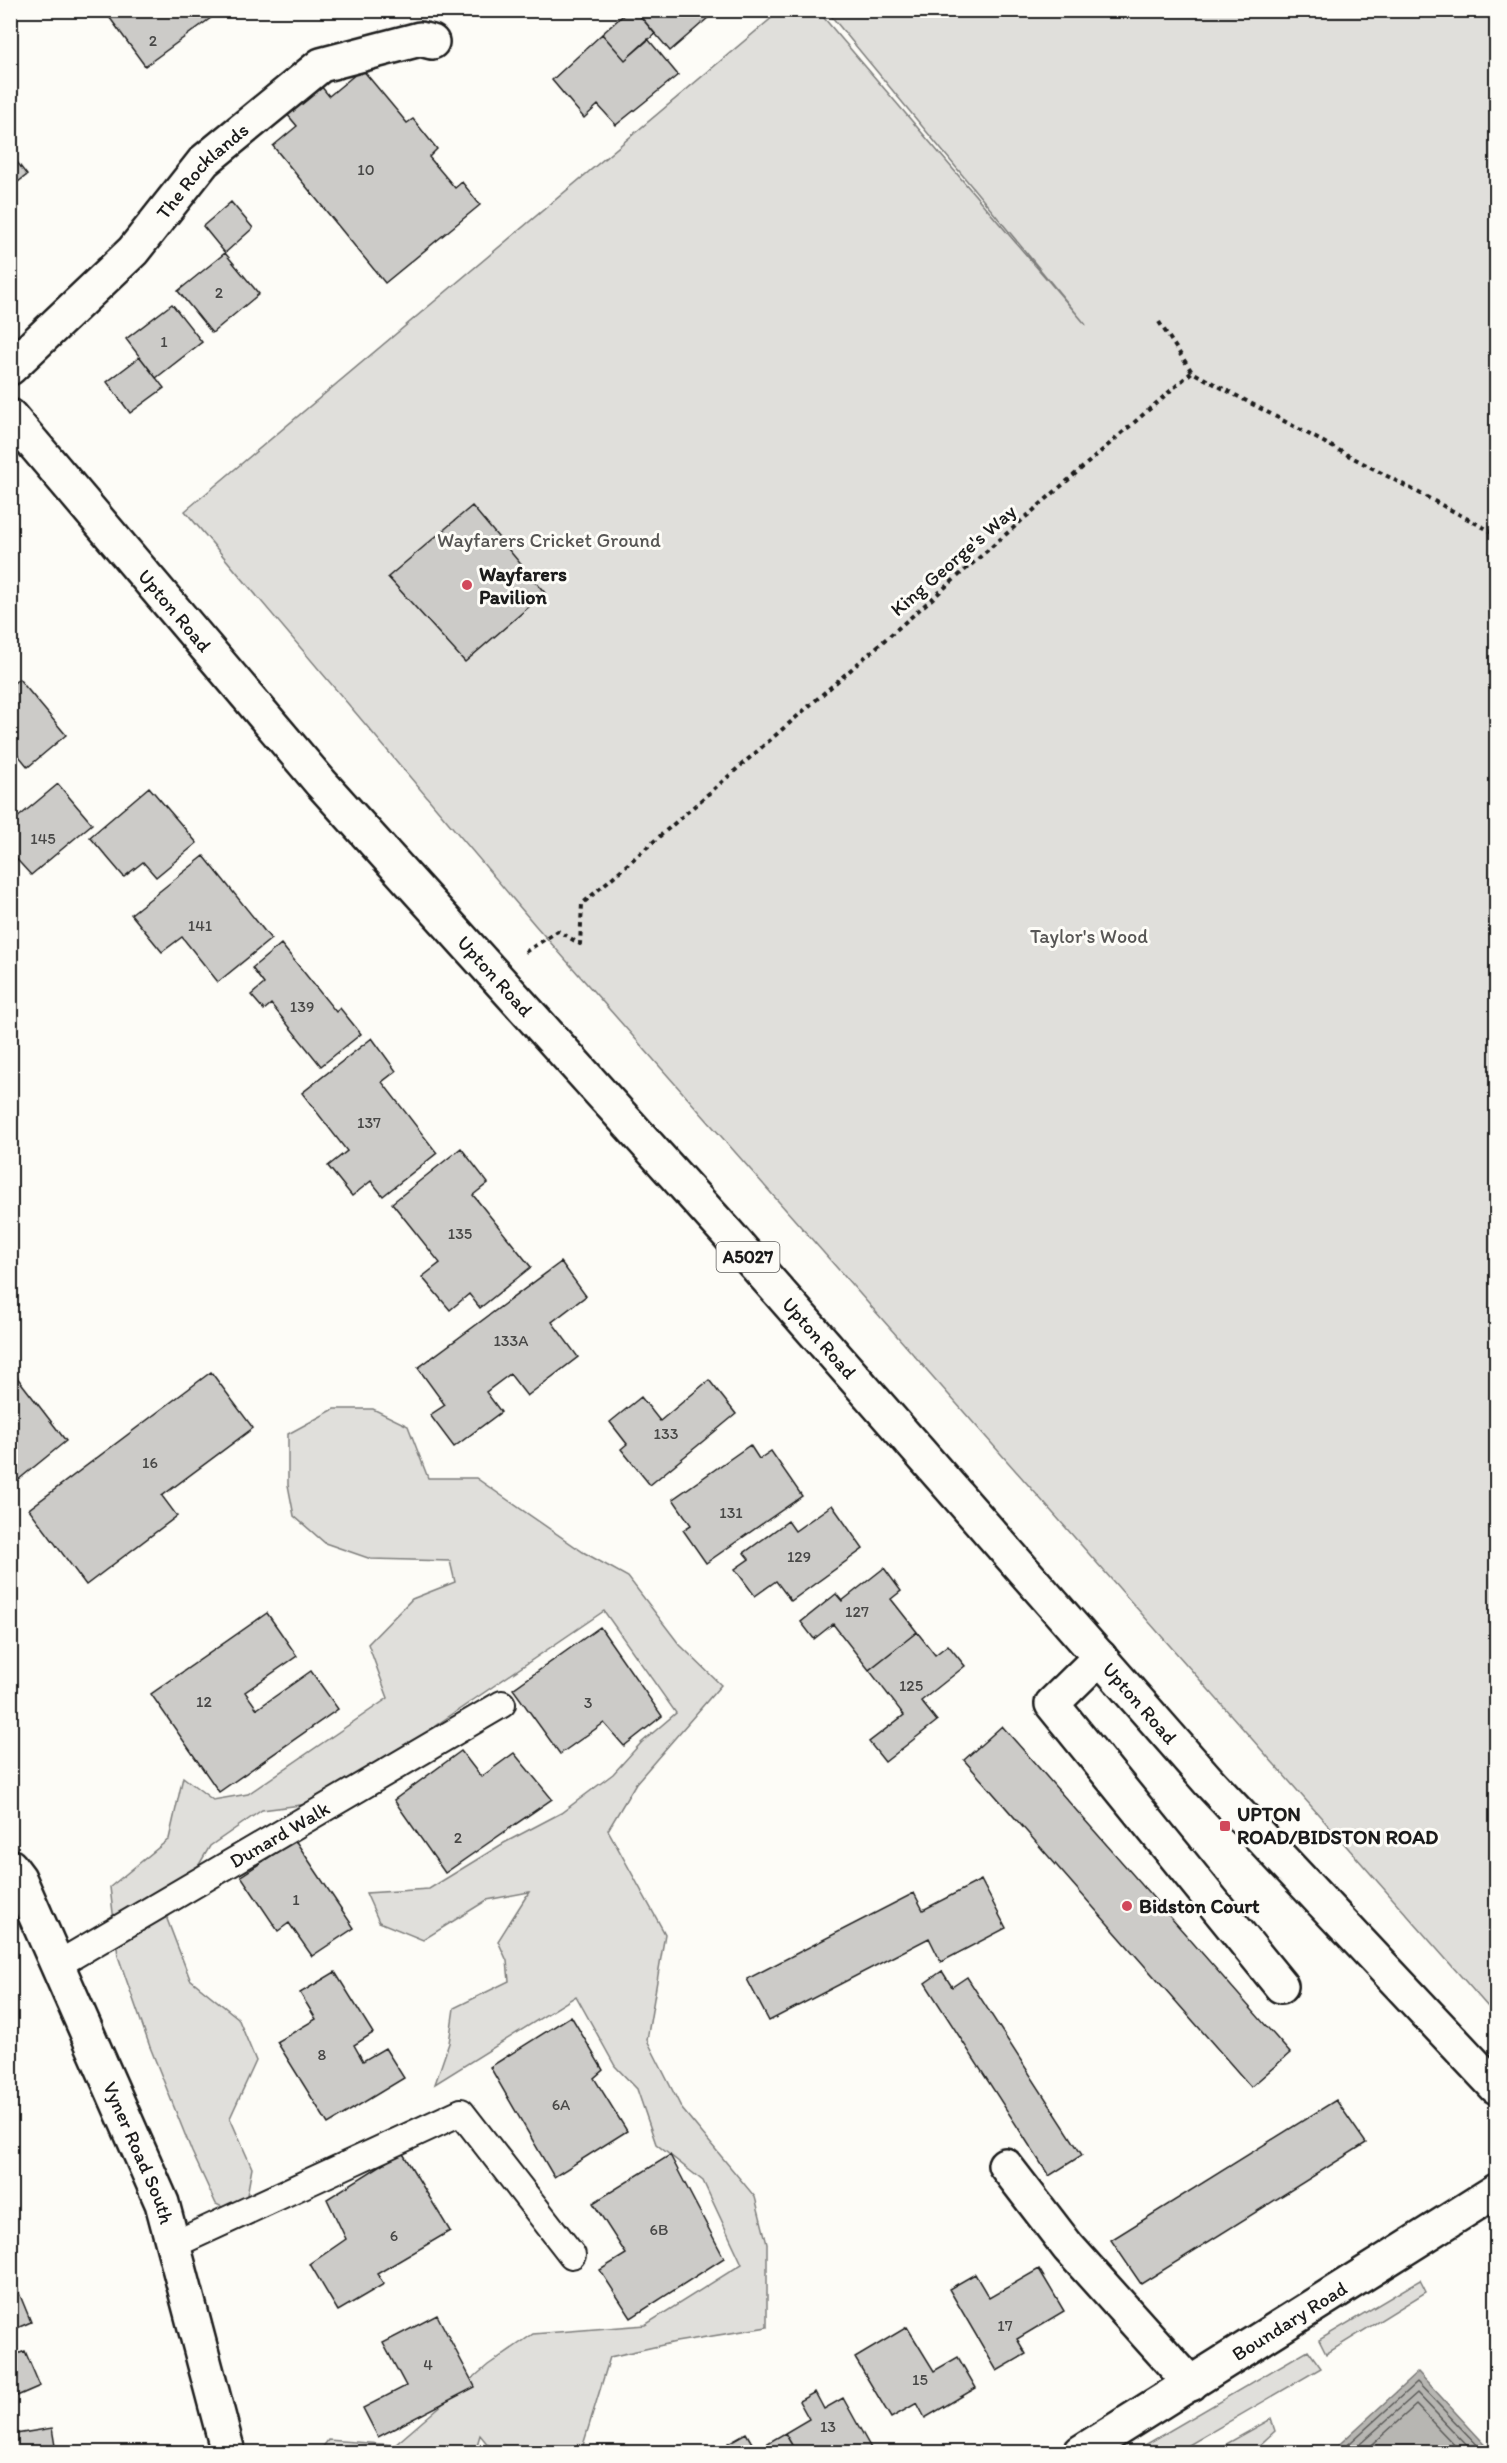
<svg xmlns="http://www.w3.org/2000/svg" width="1507" height="2463" font-family="Itim,sans-serif">
<style>
.green{fill:#e0dfdb;stroke:#7e7e7c;stroke-width:1.5}
.water{fill:#b7b6b2;stroke:#797876;stroke-width:1.5}
.lines{fill:none;stroke-linecap:round;stroke-linejoin:round}
.shore{stroke:#5a5a58;stroke-width:1.5}
.building{fill:#cccbc8;stroke:#1c1c1c;stroke-width:1.5}
.lane-casing{stroke:#1c1c1c;stroke-width:30}
.street-casing{stroke:#1c1c1c;stroke-width:38}
.secondary-casing{stroke:#1c1c1c;stroke-width:38}
.primary-casing{stroke:#1c1c1c;stroke-width:38}
.path{stroke:#1c1c1c;stroke-width:4;stroke-dasharray:4.5 4.5;stroke-linecap:butt}
.lane{stroke:#fdfcf7;stroke-width:26}
.street{stroke:#fdfcf7;stroke-width:33}
.secondary{stroke:#fdfcf7;stroke-width:33}
.primary{stroke:#fdfcf7;stroke-width:33}
.poi-dot{fill:#d1495b;stroke:#fdfcf7;stroke-width:2}
.labels{text-anchor:middle;dominant-baseline:central;stroke-width:6;stroke-linejoin:round;paint-order:stroke}
.number-label{font-size:16px;fill:#484847}
.shield{fill:#fdfcf7;stroke:#605f5e;stroke-width:1.5}
.shield-label{font-size:18px;font-weight:bold;fill:#1c1c1c}
.street-label{font-size:20px;fill:#1c1c1c;stroke:#fdfcf7}
.park-label{font-size:20px;fill:#575655;stroke:#fdfcf7}
.poi-label{font-size:20px;font-weight:bold;fill:#1c1c1c;stroke:#fdfcf7;text-anchor:start}
</style>
<rect width="100%" height="100%" fill="#fdfcf7"/>
<filter id="ink" filterUnits="userSpaceOnUse"><feTurbulence type="fractalNoise" baseFrequency=".0167" numOctaves="2"/><feDisplacementMap in="SourceGraphic" scale="12" xChannelSelector="R" yChannelSelector="G"/><feConvolveMatrix kernelMatrix="1 2 1 2 8 2 1 2 1" color-interpolation-filters="sRGB"/></filter>
<g filter="url(#ink)">
<path class="green" d="M780,11H818L1086,325L827,11H1496V2016L535,925L185,511Z
M334,1409H373L408,1426L428,1478H476L583,1552L628,1577L679,1644L721,1685L636,1783L608,1830L665,1934L647,2040L682,2109L755,2197L767,2244V2327L676,2342L610,2357L581,2452H494L480,2435L475,2452H319L328,2440L395,2445L488,2365L533,2334L645,2325L742,2264L703,2181L656,2144L637,2089L615,2066L576,1996L435,2084L449,2043L454,2008L509,1981L507,1961L498,1941L529,1892L487,1900L423,1940L379,1922L366,1893L429,1889L504,1843L561,1813L613,1774L641,1743L676,1713L604,1611L435,1726L395,1765L324,1802L262,1810L210,1846L167,1919L190,1979L238,2018L256,2061L230,2118L252,2168L243,2217L216,2204L192,2152L150,2047L118,1956L110,1887L169,1839L183,1777L213,1800L248,1794L388,1698L368,1644L412,1599L455,1582L450,1561L371,1559L325,1543L294,1516L288,1485V1434Z
M1420,2280L1426,2292L1326,2354L1319,2340Z
M1308,2350L1321,2368L1177,2452H1133Z
M1271,2419L1275,2431L1252,2452H1212Z"/>
<path class="water" d="M1418,2372L1492,2452H1331Z"/>
<g class="lines">
<path class="shore" d="M1340,2452L1417,2382L1484,2452
M1351,2452L1417,2393L1473,2452
M1364,2452L1416,2405L1461,2452"/>
</g>
<path class="building" d="M111,10H218L219,12L145,66L107,14Z
M629,10H635L655,34L625,60L602,34Z
M635,10H717L670,51Z
M602,34L625,60L648,39L678,75L616,125L598,105L584,118L552,80Z
M362,69L407,123L413,119L437,149L429,157L455,188L462,182L480,205L385,283L273,146L297,126L287,114L321,86L329,96Z
M10,153L27,175L10,188Z
M231,202L253,228L225,253L203,226Z
M225,253L259,294L212,333L178,291Z
M172,304L202,342L156,378L126,339Z
M140,357L164,388L130,413L107,382Z
M472,506L545,593L465,662L388,577Z
M19,679L66,735L28,767L10,745V686Z
M58,784L92,824L31,875L10,852V824Z
M149,787L197,843L156,877L143,862L124,877L90,837Z
M204,856L271,939L218,982L182,937L162,952L131,914Z
M281,944L336,1012L340,1008L361,1034L321,1066L271,1004L264,1010L251,995L264,984L252,968Z
M372,1038L396,1071L382,1082L437,1153L383,1196L371,1181L352,1196L328,1166L347,1151L302,1093Z
M461,1148L488,1183L473,1195L531,1267L480,1308L469,1294L450,1310L422,1277L440,1263L392,1203Z
M561,1262L586,1296L552,1322L578,1357L527,1396L510,1374L486,1392L501,1412L454,1447L430,1415L445,1405L418,1368Z
M10,1297L18,1305L10,1313Z
M211,1372L253,1428L162,1496L177,1516L86,1585L29,1509Z
M16,1376L66,1441L13,1484L10,1481V1381Z
M709,1380L736,1414L650,1485L621,1449L627,1444L610,1422L641,1397L660,1421Z
M750,1445L759,1459L771,1451L802,1496L706,1563L683,1530L691,1525L673,1499Z
M832,1505L863,1549L791,1601L776,1581L755,1596L735,1569L749,1559L744,1553L788,1521L795,1531Z
M884,1568L901,1591L891,1599L917,1632L869,1670L833,1624L814,1639L801,1622L836,1594L842,1601Z
M267,1613L297,1656L245,1692L257,1709L311,1671L338,1709L219,1792L151,1694Z
M600,1627L662,1716L624,1746L604,1723L560,1754L513,1689Z
M917,1632L935,1655L948,1645L965,1666L921,1701L937,1721L885,1762L869,1742L904,1715L869,1670Z
M1002,1726L1290,2053L1251,2087L964,1760Z
M461,1751L481,1777L514,1753L552,1799L445,1873L394,1800Z
M295,1840L354,1928L312,1956L289,1923L278,1931L241,1876Z
M981,1880L1006,1928L941,1962L929,1938L769,2021L747,1979L914,1893L923,1910Z
M942,1971L952,1987L967,1977L1082,2155L1049,2176L925,1983Z
M335,1972L373,2033L354,2045L363,2061L385,2048L404,2078L328,2124L277,2042L316,2019L300,1993Z
M571,2016L603,2070L594,2078L627,2131L554,2177L490,2067Z
M1336,2100L1366,2143L1141,2284L1111,2240Z
M402,2152L450,2231L377,2274L384,2284L338,2311L310,2264L346,2239L327,2199Z
M670,2155L724,2258L631,2318L600,2270L626,2254L593,2203Z
M1039,2269L1064,2311L1017,2339L1026,2354L997,2371L949,2289L975,2274L989,2298Z
M17,2288L31,2322L10,2331V2291Z
M437,2315L475,2387L378,2437L363,2408L406,2386L383,2343Z
M907,2327L934,2371L958,2357L976,2388L925,2418L917,2403L891,2418L855,2358Z
M25,2351L40,2386L10,2399V2357Z
M815,2392L824,2409L843,2398L873,2452H796L785,2433L809,2419L799,2401Z
M52,2428L56,2452H10V2435Z
M746,2433L756,2450L785,2433L796,2452H733L728,2443Z"/>
<g class="lines">
<g class="lane-casing">
<g id="lane">
<path id="s1" d="M57,1965L502,1704"/>
<path d="M173,2245L461,2112L572,2255"/>
</g>
</g>
<g class="street-casing">
<g id="street">
<path id="s2" d="M10,368L133,251L204,161L321,65L420,39L432,42"/>
<path d="M1100,1657L1052,1704L1281,1986"/>
<path d="M1005,2165L1068,2247L1191,2384"/>
</g>
</g>
<g class="secondary-casing">
<g id="secondary">
<path id="s3" d="M10,1866L19,1878L162,2203L228,2452"/>
<path id="s4" d="M1081,2452L1496,2191"/>
</g>
</g>
<g class="primary-casing">
<g id="primary">
<path id="s5" d="M10,416L321,783L728,1234L1210,1783L1496,2087"/>
</g>
</g>
<path class="path" d="M1159,322L1192,372
M525,952L558,931L580,944L582,904L1192,372L1496,534"/>
<use href="#lane" class="lane"/>
<use href="#street" class="street"/>
<use href="#secondary" class="secondary"/>
<use href="#primary" class="primary"/>
</g>
</g>
<g class="poi-dot">
<circle cx="467" cy="585" r="6"/>
<rect x="1219" y="1820" width="12" height="12" rx="3"/>
<circle cx="1127" cy="1906" r="6"/>
</g>
<g class="labels">
<g class="number-label">
<text x="153" y="40">2</text>
<text x="366" y="169">10</text>
<text x="219" y="292">2</text>
<text x="164" y="341">1</text>
<text x="43" y="838">145</text>
<text x="200" y="925">141</text>
<text x="302" y="1006">139</text>
<text x="369" y="1122">137</text>
<text x="460" y="1233">135</text>
<text x="511" y="1340">133A</text>
<text x="666" y="1433">133</text>
<text x="150" y="1462">16</text>
<text x="731" y="1512">131</text>
<text x="799" y="1556">129</text>
<text x="857" y="1611">127</text>
<text x="911" y="1685">125</text>
<text x="204" y="1701">12</text>
<text x="588" y="1702">3</text>
<text x="458" y="1837">2</text>
<text x="296" y="1899">1</text>
<text x="322" y="2054">8</text>
<text x="561" y="2104">6A</text>
<text x="659" y="2229">6B</text>
<text x="394" y="2235">6</text>
<text x="1005" y="2325">17</text>
<text x="428" y="2364">4</text>
<text x="920" y="2379">15</text>
<text x="828" y="2426">13</text>
</g>
<rect class="shield" x="716.5" y="1242" width="63" height="30" rx="4.5"/>
<g class="shield-label">
<text x="748" y="1257">A5027</text>
</g>
<g class="street-label">
<text stroke="none"><textPath href="#s2" startOffset="276">The Rocklands</textPath></text>
<text transform="translate(953 560) rotate(-41)">King George's Way</text>
<text stroke="none"><textPath href="#s5" startOffset="255">Upton Road</textPath></text>
<text stroke="none"><textPath href="#s5" startOffset="741">Upton Road</textPath></text>
<text stroke="none"><textPath href="#s5" startOffset="1227">Upton Road</textPath></text>
<text stroke="none"><textPath href="#s5" startOffset="1713">Upton Road</textPath></text>
<text stroke="none"><textPath href="#s1" startOffset="258">Dunard Walk</textPath></text>
<text stroke="none"><textPath href="#s3" startOffset="315">Vyner Road South</textPath></text>
<text stroke="none"><textPath href="#s4" startOffset="246">Boundary Road</textPath></text>
</g>
<g class="park-label">
<text x="549" y="540">Wayfarers Cricket Ground</text>
<text x="1089" y="936">Taylor's Wood</text>
</g>
<g class="poi-label">
<text x="479" y="574">Wayfarers<tspan x="479" dy="23">Pavilion</tspan></text>
<text x="1237" y="1814">UPTON<tspan x="1237" dy="23">ROAD/BIDSTON ROAD</tspan></text>
<text x="1139" y="1906">Bidston Court</text>
</g>
</g>
<rect width="1507" height="2463" fill="none" stroke="#fdfcf7" stroke-width="36"/>
<rect x="18" y="18" width="1471" height="2427" fill="none" stroke="#1c1c1c" stroke-width="2" filter="url(#ink)"/>
</svg>
